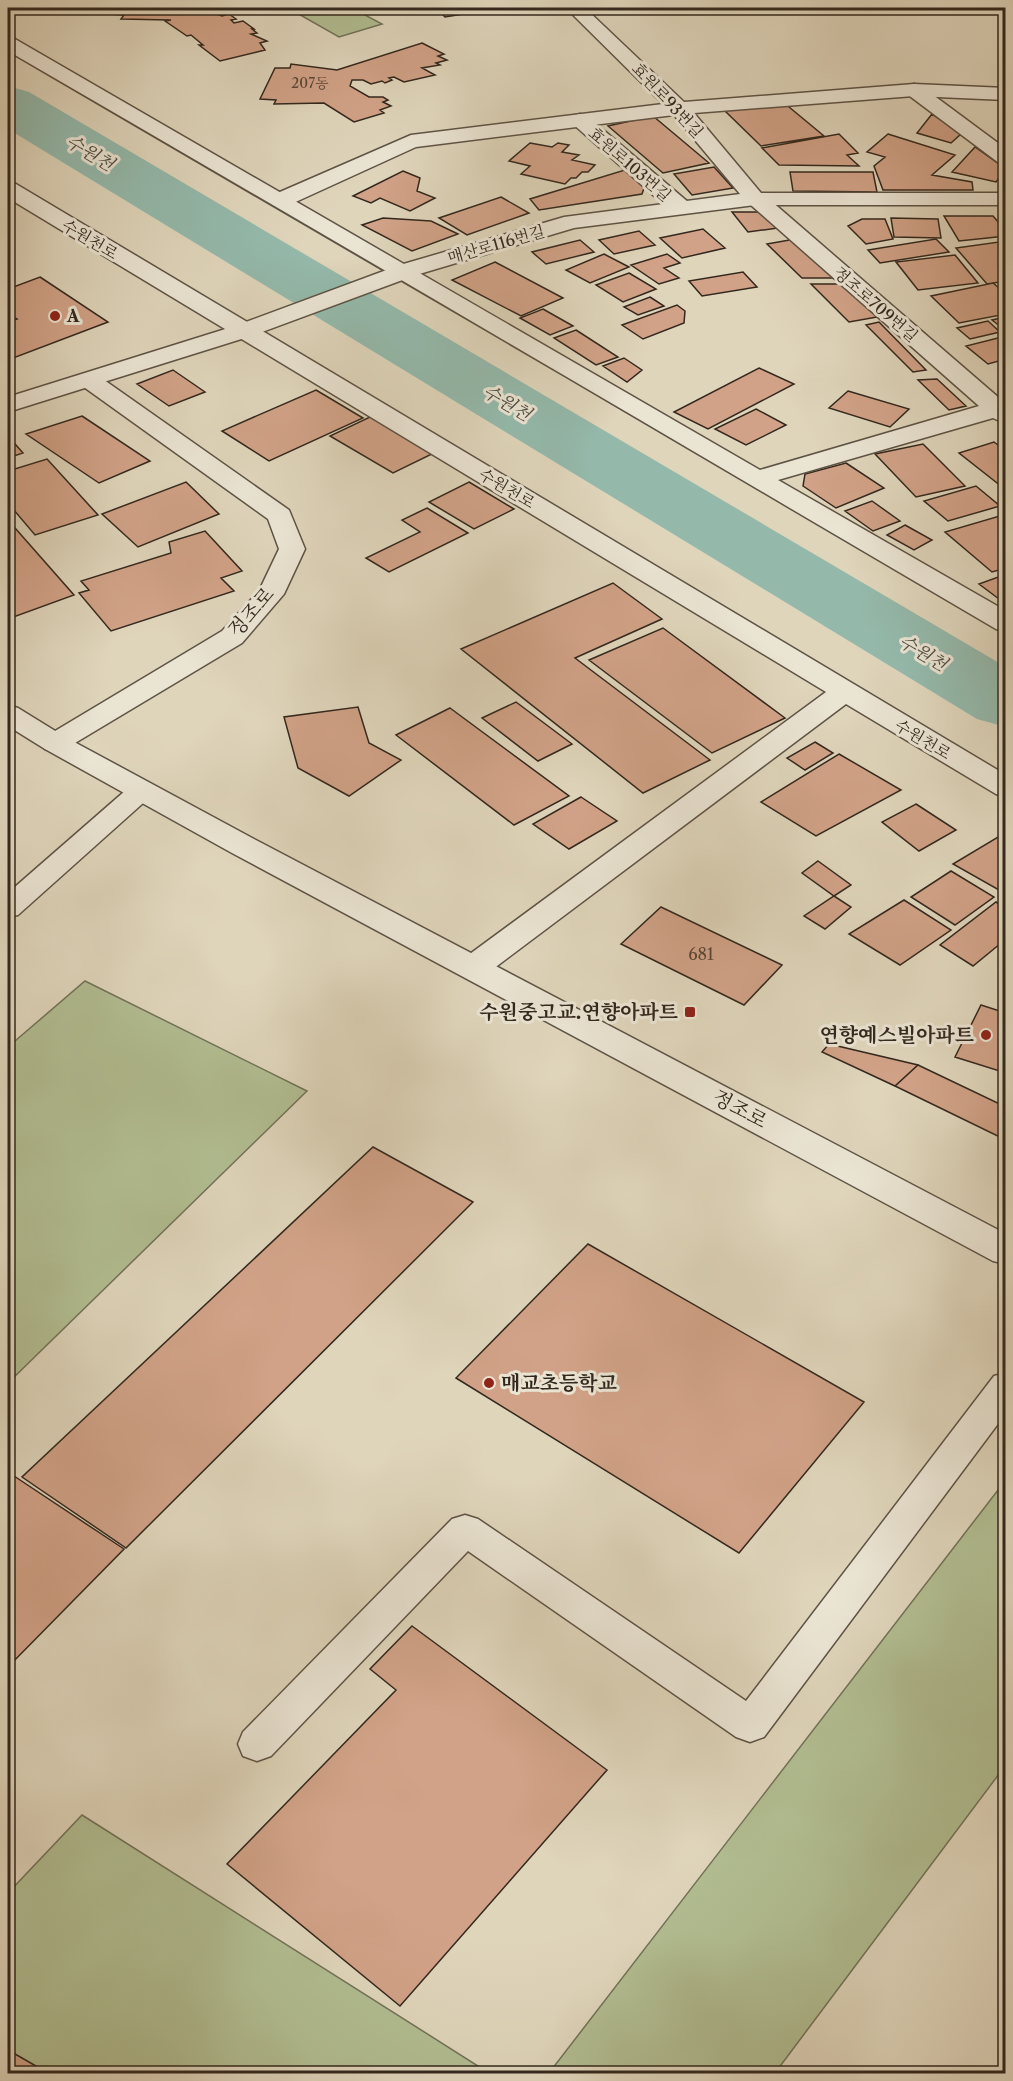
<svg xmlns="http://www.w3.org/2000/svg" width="1013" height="2081" font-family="'Libre Caslon Text','Noto Serif KR',serif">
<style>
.green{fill:#b1bd91;stroke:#727258;stroke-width:1.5}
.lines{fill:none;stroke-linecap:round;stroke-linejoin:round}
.river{fill:#94b9ab;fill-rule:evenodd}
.building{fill:#d1a287;stroke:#33281e;stroke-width:1.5}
.service-casing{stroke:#5e5345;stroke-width:3}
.minor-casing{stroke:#5e5345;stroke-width:3}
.tertiary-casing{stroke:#5e5345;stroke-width:3}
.service{fill:#eae4d3;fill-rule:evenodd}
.minor{fill:#eae4d3;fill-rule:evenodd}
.tertiary{fill:#eae4d3;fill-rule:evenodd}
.poi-dot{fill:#8f2418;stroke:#eae4d3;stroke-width:2}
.labels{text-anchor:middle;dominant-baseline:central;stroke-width:6;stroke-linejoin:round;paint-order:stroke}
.far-number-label{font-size:14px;fill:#5a4638}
.far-street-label{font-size:16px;fill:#33281e;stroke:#eae4d3}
.far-poi-label{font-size:16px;font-weight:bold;fill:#33281e;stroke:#eae4d3;text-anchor:start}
.number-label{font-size:16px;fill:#5a4638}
.far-water-label{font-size:18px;font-style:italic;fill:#4b4c41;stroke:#eae4d3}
.street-label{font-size:20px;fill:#33281e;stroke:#eae4d3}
.poi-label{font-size:20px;font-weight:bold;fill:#33281e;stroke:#eae4d3;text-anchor:end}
</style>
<rect width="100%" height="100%" fill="#dfd5bb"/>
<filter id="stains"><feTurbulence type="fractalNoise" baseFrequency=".00333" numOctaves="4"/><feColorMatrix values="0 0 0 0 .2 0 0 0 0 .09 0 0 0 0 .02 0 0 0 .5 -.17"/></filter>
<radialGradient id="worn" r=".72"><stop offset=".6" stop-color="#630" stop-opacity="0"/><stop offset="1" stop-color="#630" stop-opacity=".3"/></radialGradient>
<path class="green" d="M310,8H352L382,24L339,37L295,12Z
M85,981L307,1091L8,1383V1047Z
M1005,1481V1766L775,2073H549Z
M82,1815L489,2073H8V1893Z"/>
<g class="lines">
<path class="river" d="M8,86L29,92L1006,667V727L977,719L8,129Z"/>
</g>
<path class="building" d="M115,8H190L185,13L195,14L209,11L222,16L229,14L236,19L231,20L234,23L243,21L254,29H252L257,33L251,34L267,41L260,43L265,50L220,61L199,45H203L191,35L187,36L165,21L171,20L121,19L124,15L109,14Z
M436,8H501L445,17Z
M422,43L444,54L438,56L447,60L436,63L440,65L422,68L435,75L404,82L394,77L389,78L392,80L385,83L382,81L371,84L363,80H352L350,86L369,97H383L388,100L383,102L391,106L380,110L384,113L354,122L324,103L274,104L276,100L260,99L275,68H290L291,64L337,70Z
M783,102L824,136L761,146L724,110Z
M932,114L962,133L951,143L917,133Z
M653,116L709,163L663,173L608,126Z
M839,134L858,153L847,155L859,166L779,165L762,148Z
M888,134L955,155L932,175L972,182L973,190H883L874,166L885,157L867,152Z
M530,143L552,147L558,143L569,145L562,152L579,155L572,160L595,165L588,172H582L576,178H571L565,184L521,174L530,166L509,161Z
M975,147L1006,169L996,182L952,172Z
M714,167L733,188L692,195L674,174Z
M628,169L645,185L642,194L539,210L530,199Z
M403,171L420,178L417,191L435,198L410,211L380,198L371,203L353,196Z
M790,172H873L877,192L793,191Z
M501,197L529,213L467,235L439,218Z
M732,212H765L778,228L748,232Z
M944,216H993L1006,231V236L959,241Z
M383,218L431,221L458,234L412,251L362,225Z
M891,218L938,219L941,238L894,237Z
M862,219H885L893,239L866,244L848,226Z
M703,229L725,248L682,258L660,238Z
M639,231L655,245L614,254L599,240Z
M795,239L836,278H802L767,244Z
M936,239L949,252L880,263L868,250Z
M580,240L594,252L546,264L532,252Z
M1006,241V281L987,284L956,248Z
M604,254L629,267L590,283L566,270Z
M667,254L680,263L664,268L679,278L659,284L631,265Z
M955,255L978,283L918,290L896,262Z
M495,262L563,298L521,316L452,280Z
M743,272L757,287L702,296L689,281Z
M629,273L656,289L623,302L596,285Z
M40,277L108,322L8,360V322L17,319L8,313V289Z
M993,283L1006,294V314L959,323L931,296Z
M811,284H844L877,317L849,322Z
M650,297L664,306L638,315L624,307Z
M677,305L685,311L684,323L643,339L622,325Z
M543,309L573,326L550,335L520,318Z
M1006,317V331L992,320Z
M988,321L1000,332L970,339L957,328Z
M879,322L926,370L913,372L866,325Z
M576,330L618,357L596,365L554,338Z
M1006,336V359L988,364L966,346Z
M624,358L642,370L627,382L603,366Z
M759,368L794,384L708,429L674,412Z
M173,370L205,392L169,406L137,384Z
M937,379L966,406L949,410L918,380Z
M316,390L363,418L269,461L222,431Z
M848,391L909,409L890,427L829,408Z
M756,409L786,425L746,445L715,429Z
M82,416L150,461L99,483L26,434Z
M372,416L436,452L393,473L330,436Z
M8,436L23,453L8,458Z
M994,442L1006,451V490L959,453Z
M923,444L965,486L916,497L875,454Z
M47,459L98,515L35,535L8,503V471Z
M846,463L884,488L836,508L803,486L805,474Z
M186,482L219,514L138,547L102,514Z
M469,482L514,509L474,529L429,502Z
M976,486L1000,506L948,521L924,501Z
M872,501L900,521L873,531L845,511Z
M427,508L468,533L389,572L366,558L420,532L402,520Z
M1003,515L1006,517V568L992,572L945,532Z
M8,520L74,595L8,619Z
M905,525L932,540L914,550L887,535Z
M205,531L242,571L221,578L234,591L111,631L79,593L89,590L81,581L171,553L169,542Z
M1001,576L1006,579V601L1003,602L979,584Z
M613,583L662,619L575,658L710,760L643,793L461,649Z
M663,628L785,718L712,753L589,660Z
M516,702L572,744L538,761L482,718Z
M358,707L369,743L401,760L349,796L298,768L284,717Z
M450,708L569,796L514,825L396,735Z
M815,742L833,753L805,770L787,758Z
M839,754L901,790L816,836L761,802Z
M581,797L617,821L569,849L533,824Z
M916,804L956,830L919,851L882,822Z
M998,837L1006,841V894L953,864Z
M818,861L851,885L834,896L802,873Z
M951,871L994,897L955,925L911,897Z
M834,896L851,907L825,929L804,916Z
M904,900L951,930L900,965L849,934Z
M996,902L1006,908V939L973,966L940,945Z
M661,907L782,965L744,1005L621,944Z
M981,1005L1006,1013V1073L955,1057Z
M829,1044L918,1065L895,1086L822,1052Z
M918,1065L1006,1107V1140L895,1086Z
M373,1147L473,1202L126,1548L22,1477Z
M588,1244L864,1402L739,1553L456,1378Z
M8,1472L124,1549L8,1667Z
M412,1626L607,1770L400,2006L227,1864L396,1690L370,1669Z
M8,2050L50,2074H8Z"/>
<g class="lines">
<g class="service-casing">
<path id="service" d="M142,782L151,784L155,790L151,796L18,915L8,917V893L133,784Z
M1006,1373V1413L764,1737L750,1742L736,1737L468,1551L271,1756L257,1761L243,1756L238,1744L243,1732L452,1519L465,1515L478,1519L746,1701L994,1376Z"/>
</g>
<g class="minor-casing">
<path id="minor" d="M8,37L15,39L760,470L979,406L744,199L747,194L755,193L763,194L1006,404V424L993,418L778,480L1006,611V631L996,629C667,436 338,242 8,51Z
M914,84L921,86L1006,149V165L999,163L907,94L904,90L907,86Z
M580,114L587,116L688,202L691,207L688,212L680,213L672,212L573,124L570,120L573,116Z
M8,183L16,184L1006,775V797L996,794L846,704L485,975L474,978L463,975L458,967L463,959L826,692L8,198Z
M89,373L97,375L289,510L305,549L284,594L242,643L65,749L55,752L45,749L41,743L45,737L222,631L259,591L279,549L268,519L81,385L77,380L81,375Z"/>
</g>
<g class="tertiary-casing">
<path id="tertiary" d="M566,8H585L684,102L914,84L1006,88V100L914,96L694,113L761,193H1006V205H755L574,228L416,275L251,336L8,412V397L235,326L400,265L564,217L740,194L674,115L416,147L289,205L281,206L273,205L270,200L273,195L411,135L663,104Z
M8,705L18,708L65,737L254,839L1006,1234V1264L993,1261L232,853L45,749L8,726Z"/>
</g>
<use href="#service" class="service"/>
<use href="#minor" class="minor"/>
<use href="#tertiary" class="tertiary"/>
</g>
<g class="poi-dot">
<circle cx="55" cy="316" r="6"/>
<rect x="684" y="1006" width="12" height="12" rx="3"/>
<circle cx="986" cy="1035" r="6"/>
<circle cx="489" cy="1383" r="6"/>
</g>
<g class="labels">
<g class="far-number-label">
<text x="310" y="83">207동</text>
</g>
<g class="far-street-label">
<text transform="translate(668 100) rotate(47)">효원로93번길</text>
<text transform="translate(630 164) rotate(41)">효원로103번길</text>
<text transform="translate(90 239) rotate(31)">수원천로</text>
<text transform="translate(496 244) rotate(-16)">매산로116번길</text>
<text transform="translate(876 304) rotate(41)">정조로709번길</text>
<text transform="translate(507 488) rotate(31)">수원천로</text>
<text transform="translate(923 739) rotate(31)">수원천로</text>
</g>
<g class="far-poi-label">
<text x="67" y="316">A</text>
</g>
<g class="number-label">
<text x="701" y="954">681</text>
</g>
<g class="far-water-label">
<text transform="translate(90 153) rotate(31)">수원천</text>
<text transform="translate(507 403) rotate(31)">수원천</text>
<text transform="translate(923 653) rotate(31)">수원천</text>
</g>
<g class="street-label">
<text transform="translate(251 612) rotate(-49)">정조로</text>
<text transform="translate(740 1109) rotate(28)">정조로</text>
</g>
<g class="poi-label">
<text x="678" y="1012">수원중고교.연향아파트</text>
<text x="974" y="1035">연향예스빌아파트</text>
<text x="501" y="1383" text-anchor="start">매교초등학교</text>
</g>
</g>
<rect width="1013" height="2081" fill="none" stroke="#dfd5bb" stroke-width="30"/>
<rect x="9" y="9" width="995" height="2063" fill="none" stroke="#33281e" stroke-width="3"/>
<rect x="15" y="15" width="983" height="2051" fill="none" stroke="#33281e" stroke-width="1.5"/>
<rect width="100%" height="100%" filter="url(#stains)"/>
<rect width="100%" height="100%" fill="url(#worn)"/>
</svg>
